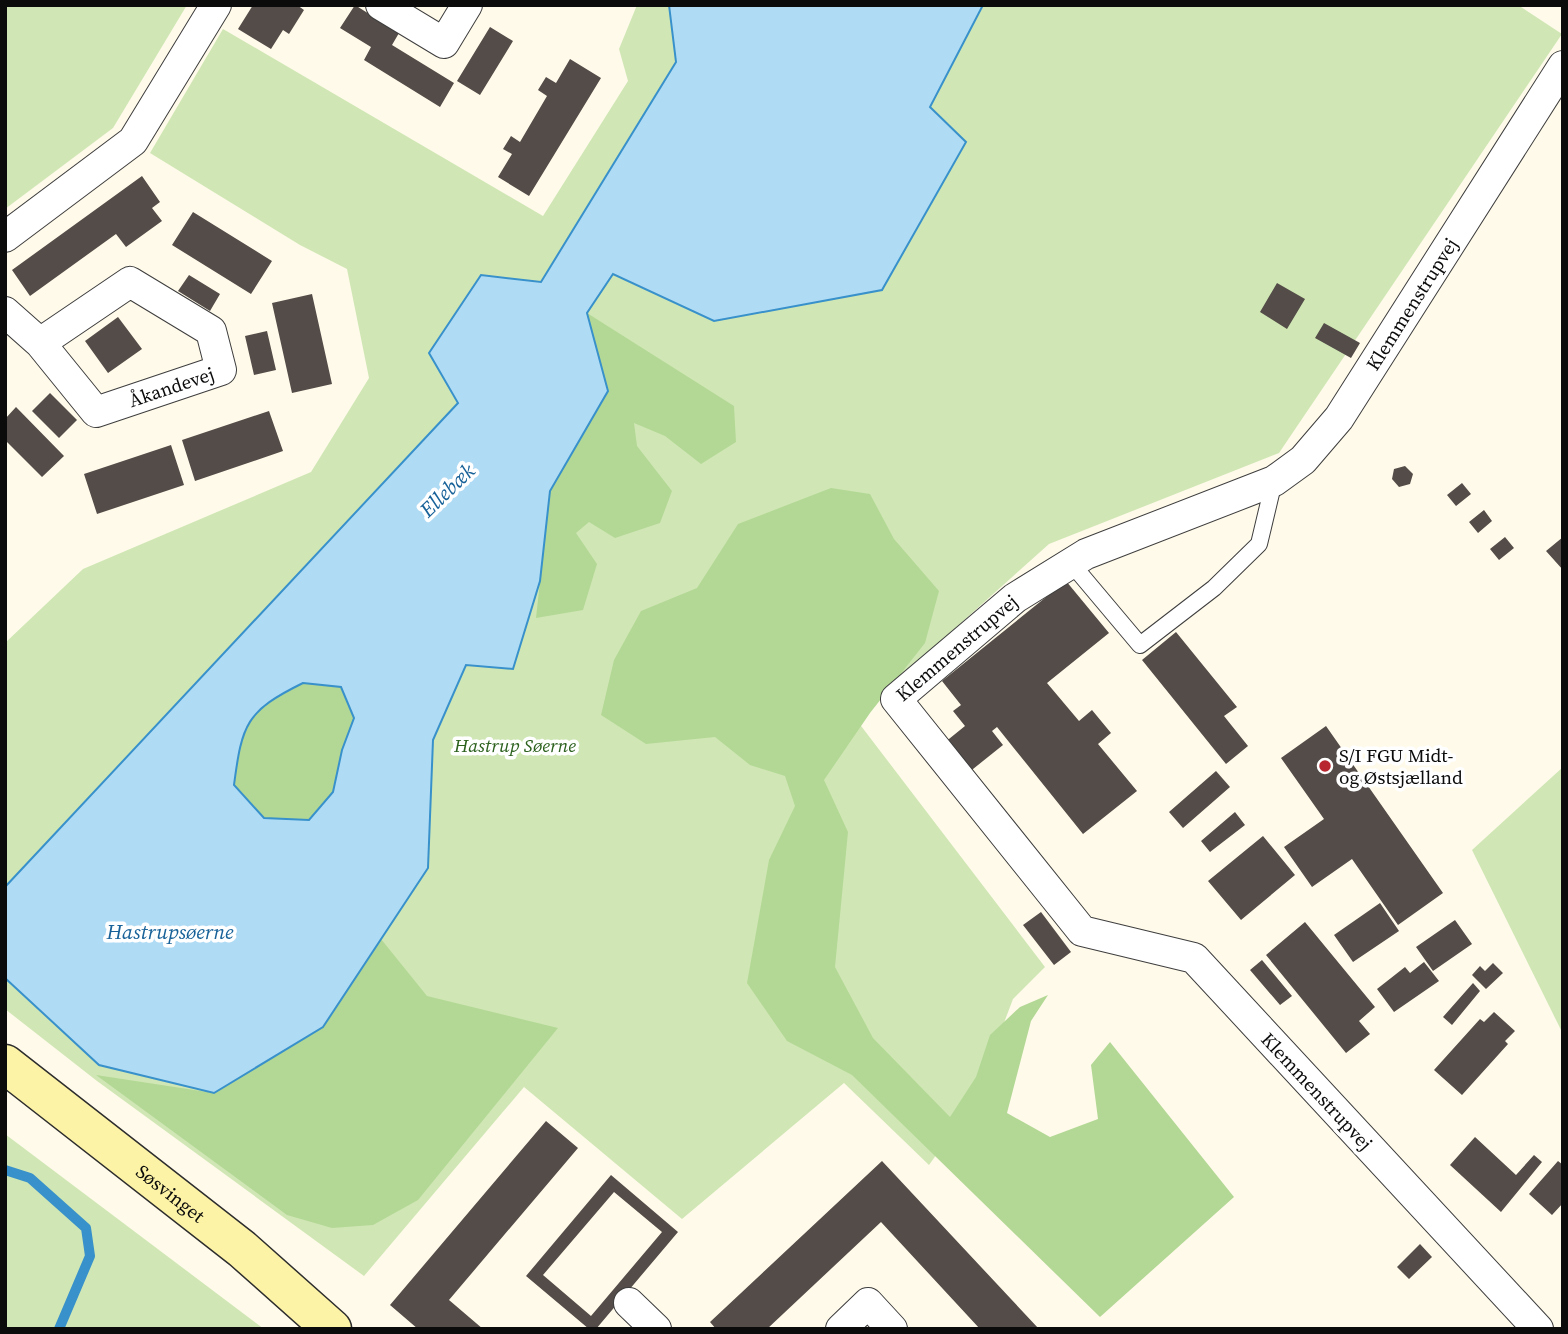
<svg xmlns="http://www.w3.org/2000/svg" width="1568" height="1334" font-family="'Source Serif 4',serif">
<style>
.green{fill:#d0e7b5}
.forest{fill:#b3d895}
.water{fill:#b0dbf5;stroke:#3891ca;stroke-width:2;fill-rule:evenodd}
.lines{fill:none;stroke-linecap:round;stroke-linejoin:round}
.stream{stroke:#3891ca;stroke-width:10}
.building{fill:#534c48;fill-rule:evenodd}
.lane-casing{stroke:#3e3e3e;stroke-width:18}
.street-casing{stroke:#3e3e3e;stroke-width:32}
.secondary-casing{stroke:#2d2d2d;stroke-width:41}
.lane{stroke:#fff;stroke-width:16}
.street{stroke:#fff;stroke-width:30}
.secondary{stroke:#fdf3a6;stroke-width:38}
.poi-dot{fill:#b8272f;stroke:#fff;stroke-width:2.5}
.labels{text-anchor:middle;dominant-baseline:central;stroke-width:7;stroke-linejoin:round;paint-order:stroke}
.street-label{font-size:19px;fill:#0b0b0b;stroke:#fff}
.park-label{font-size:19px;font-style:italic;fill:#2c611e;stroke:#fff}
.poi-label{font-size:19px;fill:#0b0b0b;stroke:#fff;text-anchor:start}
.water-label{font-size:21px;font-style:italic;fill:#186299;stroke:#fff}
</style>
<rect width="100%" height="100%" fill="#fffaea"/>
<path class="green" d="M5,5H187L113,128L5,209Z
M637,5H1518L1562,34L1279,453L1049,544L855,718L1045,967L1013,999L974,1102L929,1165L844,1083L682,1219L524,1087L364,1276L97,1081L5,1009V643L83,569L311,472L369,378L347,269L300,245L150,153L223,29L543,216L628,81L619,49Z
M1563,767V1034L1472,850Z
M5,1134L264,1329H5Z"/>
<path class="forest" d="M587,313L734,406L736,442L701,464L665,436L634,423L637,446L672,491L660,523L615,538L589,522L576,533L597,564L583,610L536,618L550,491L608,391Z
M831,488L870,494L894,539L939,591L925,643L870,713L824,780L848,832L835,967L873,1038L950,1117L976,1077L990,1035L1020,1007L1048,995L1031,1021L1007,1113L1050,1137L1098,1119L1091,1065L1110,1042L1234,1197L1100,1317L852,1075L787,1041L747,983L769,860L795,806L785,776L750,765L715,737L646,744L601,715L614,660L641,611L697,588L738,524Z
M303,683L341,687L354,718L342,750L333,792L309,820L264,818L234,785C243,724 245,711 303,683Z
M381,939L427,996L558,1028L418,1200L373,1225L332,1228L287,1215L96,1075L214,1093L323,1027Z"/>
<path class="water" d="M669,5H983L930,107L966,142L882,290L714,321L613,274L587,313L608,391L550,491L540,581L513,669L466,665L433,740L428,868L323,1027L214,1093L99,1065L5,978V887L458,403L429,353L481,275L541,282L676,62ZM303,683L341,687L354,718L342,750L333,792L309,820L264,818L234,785C242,724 246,711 303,683Z"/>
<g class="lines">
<path class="stream" d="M5,1170L30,1178L86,1228L90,1256L59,1329"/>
</g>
<path class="building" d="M253,5H297L304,10L289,34L283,30L271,49L238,29Z
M355,5L399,33L392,45L454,83L440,107L364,60L371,47L340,28Z
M490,27L513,41L480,95L457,81Z
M570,59L601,78L529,196L498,177L512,154L503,149L511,136L520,142L547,96L538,90L546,77L556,83Z
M142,176L160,202L152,208L162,221L126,247L116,234L30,296L12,270Z
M193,212L272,261L251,294L172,245Z
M189,275L220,294L210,311L178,291Z
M1277,283L1305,299L1287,329L1260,312Z
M312,294L332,384L292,393L272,303Z
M118,317L142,349L108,373L85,341Z
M1324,323L1360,343L1351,358L1315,338Z
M267,331L276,370L254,375L245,336Z
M50,393L77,420L59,438L32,411Z
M16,407L64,456L42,477L5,440V419Z
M269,411L283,451L195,481L182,440Z
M171,445L184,485L97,514L84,474Z
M1405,466L1413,474L1410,484L1399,487L1392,479L1394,469Z
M1462,483L1471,494L1456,506L1447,495Z
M1484,510L1492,521L1478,533L1469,522Z
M1505,537L1514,548L1499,560L1490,549Z
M1563,537V570L1546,551Z
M1066,581L1109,633L1047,683L1079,721L1092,710L1111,733L1098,744L1137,791L1083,834L997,727L992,731L1003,745L968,773L944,743L965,726L953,711L961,705L942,681Z
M1176,632L1237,707L1224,716L1248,746L1226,764L1142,660Z
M1326,726L1443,893L1398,925L1352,859L1312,887L1284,847L1324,819L1281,758Z
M1216,771L1230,787L1183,828L1169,812Z
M1235,812L1245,825L1210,852L1201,841Z
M1263,836L1295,875L1241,920L1208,881Z
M1380,903L1399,931L1353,962L1334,935Z
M1041,912L1071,952L1054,965L1023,925Z
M1455,920L1472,944L1433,971L1416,947Z
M1305,922L1375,1007L1359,1021L1370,1034L1346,1053L1266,955Z
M1262,960L1292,996L1280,1005L1250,970Z
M1424,962L1439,981L1394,1012L1377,989L1405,967L1410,973Z
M1493,963L1503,973L1486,989L1472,975L1480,966L1485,971Z
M1473,983L1480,991L1452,1025L1443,1017Z
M1494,1012L1515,1031L1505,1041L1508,1044L1462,1095L1434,1070L1480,1019L1484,1022Z
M546,1121L578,1148L449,1300L483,1329H418L390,1305Z
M1475,1137L1516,1175L1534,1155L1542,1162L1501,1212L1450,1165Z
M882,1161L1039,1329H980L881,1222L767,1329H716L710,1322Z
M1558,1161L1563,1165V1203L1552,1215L1529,1194Z
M611,1175L678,1232L596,1329H589L526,1276ZM614,1192L662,1232L591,1316L543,1275Z
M1420,1244L1432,1257L1409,1279L1397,1267Z"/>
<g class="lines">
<g class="lane-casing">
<path id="lane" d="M1071,563L1140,645L1214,588L1259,544L1274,481"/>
</g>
<g class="street-casing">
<g id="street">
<path d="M381,5L444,43L467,5"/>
<path d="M5,237L133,141L216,5"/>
<path id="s1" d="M5,312L40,343L96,412L221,370L211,331L130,282L40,343"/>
<path d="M629,1303L656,1329"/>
<path d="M841,1329L868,1303L892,1329"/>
<path id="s2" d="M1538,1329L1194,958L1082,931L896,699L1015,598L1086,554L1274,481L1303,460L1339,418L1563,66"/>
</g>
</g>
<g class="secondary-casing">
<g id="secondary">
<path id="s3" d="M5,1064L242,1249L332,1329"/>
</g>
</g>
<use href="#lane" class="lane"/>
<use href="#street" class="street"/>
<use href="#secondary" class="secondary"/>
</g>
<circle class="poi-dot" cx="1325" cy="766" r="7"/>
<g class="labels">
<g class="street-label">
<text stroke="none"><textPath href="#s2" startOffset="1586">Klemmenstrupvej</textPath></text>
<text stroke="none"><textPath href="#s1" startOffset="215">Åkandevej</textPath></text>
<text stroke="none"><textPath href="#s2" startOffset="998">Klemmenstrupvej</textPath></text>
<text transform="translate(1317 1091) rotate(47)">Klemmenstrupvej</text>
<text stroke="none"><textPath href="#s3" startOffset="210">Søsvinget</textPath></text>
</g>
<g class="park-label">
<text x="515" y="745">Hastrup Søerne</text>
</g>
<g class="poi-label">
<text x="1339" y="755">S/I FGU Midt-<tspan x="1339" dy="22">og Østsjælland</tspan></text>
</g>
<g class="water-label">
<text transform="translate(447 490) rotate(-44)">Ellebæk</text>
<text x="170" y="931">Hastrupsøerne</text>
</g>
</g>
<rect width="1568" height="1334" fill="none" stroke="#0b0b0b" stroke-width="14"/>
</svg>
